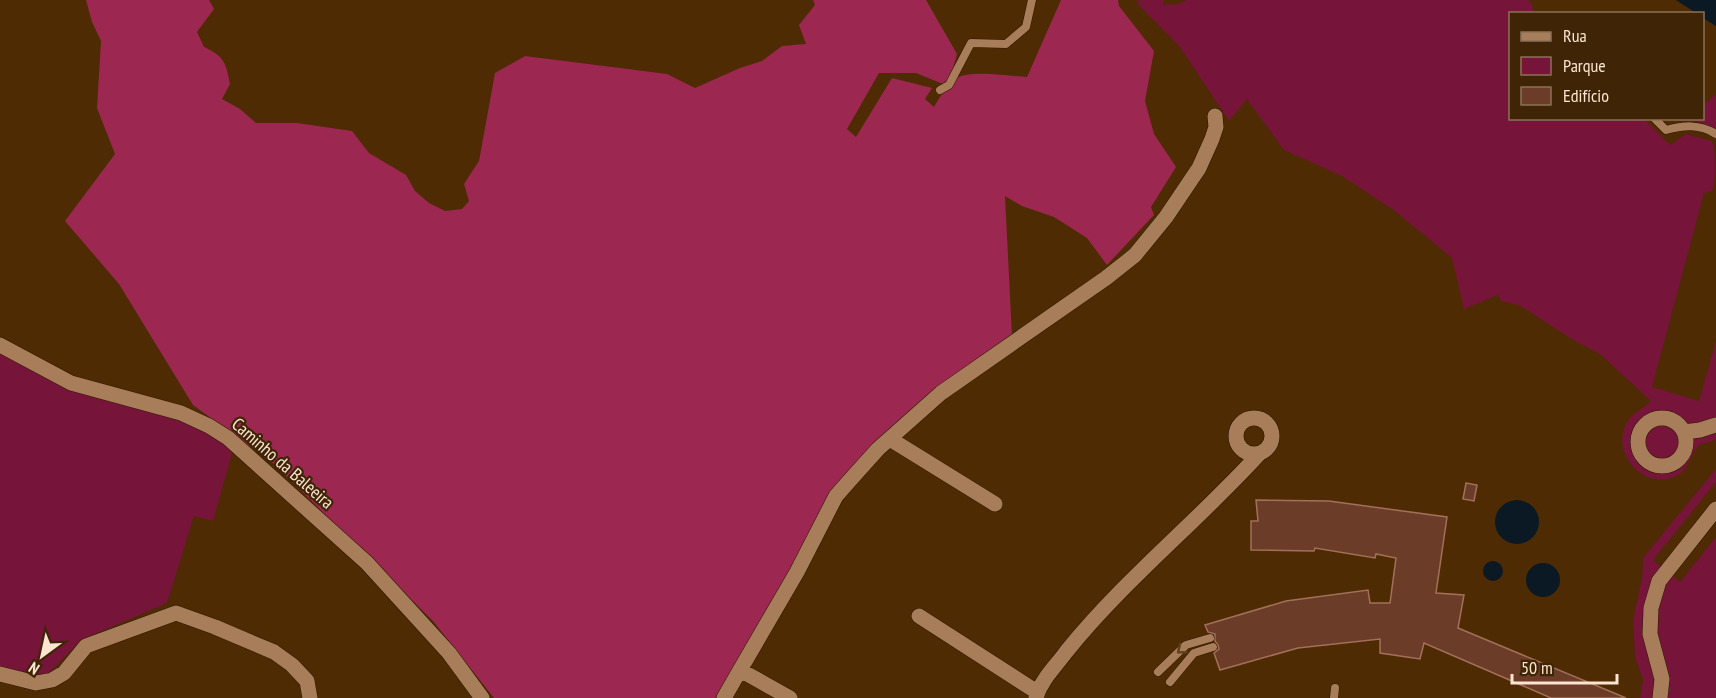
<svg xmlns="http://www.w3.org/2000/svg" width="1716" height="698" font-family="'PT Sans Narrow',sans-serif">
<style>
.green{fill:#77143a}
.forest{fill:#9c2851}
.water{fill:#0b1925}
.building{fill:#6b3d29;stroke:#a3705a;stroke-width:1.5}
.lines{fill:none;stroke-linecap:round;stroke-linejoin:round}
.service-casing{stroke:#2f1500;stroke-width:9}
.minor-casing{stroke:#2f1500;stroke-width:16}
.service{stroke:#a77e59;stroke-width:8}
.minor{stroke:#a77e59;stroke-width:15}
.oneway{stroke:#5e3f1f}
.labels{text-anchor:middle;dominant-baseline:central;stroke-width:4.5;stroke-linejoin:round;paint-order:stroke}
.street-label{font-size:18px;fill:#fbe4d0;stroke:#3f2406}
</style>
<rect width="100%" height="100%" fill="#4e2b02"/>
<path class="green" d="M1138,0H1163V5L1178,4L1187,0H1528L1532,4L1534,13L1510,14V118L1644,119L1670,145L1686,134L1712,141C1716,153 1716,178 1712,191L1704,193L1652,387L1699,401L1716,341V440L1699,445C1691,453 1689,469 1678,475C1646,493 1609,454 1627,422C1633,412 1644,409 1651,401L1600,354L1570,338L1521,306L1501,301L1498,295L1464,309L1452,258L1395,211L1342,176L1284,150L1247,99L1229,121L1180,47L1138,4Z
M1714,95L1716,96V130L1697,121L1664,119L1702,118L1703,103L1709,101Z
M0,352L66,389L186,420L206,430L233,450L213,521L194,516L167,603L81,640L48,674L36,677L0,668Z
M1716,469V482L1653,560L1680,582L1716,537V698H1640L1643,680L1635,657L1633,620L1642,578L1643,558Z"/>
<path class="forest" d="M86,0H209L214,9L197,32L204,47C225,57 226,63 230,84L222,99L240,109L256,123H297L352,131L369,153L406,175L415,191L429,203L445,211L462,209L469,201L464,184L479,161L495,73L525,56L667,74L695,88L740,68L762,61L782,46L806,44L799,25L815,5L813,0H926L957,54L951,76L943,84L916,73H879L847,129L856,137L892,78L932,88L925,99L934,107C940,97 948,82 959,77C972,70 1011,76 1027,77L1061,0H1118L1119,6L1154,51L1145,101L1154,134L1176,167L1151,207L1154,215L1107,265L1087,238L1054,217L1022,206L1005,196L1012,336L905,415L830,493L792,571L715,698H494L433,621L273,463L193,405L119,284L65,221L115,154L97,108L101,41L92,22Z"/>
<path class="water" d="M1676,0H1716V26L1703,18L1702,14L1696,13Z
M1495 522a22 22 0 1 1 44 0a22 22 0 1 1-44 0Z
M1483 571a10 10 0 1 1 20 0a10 10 0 1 1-20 0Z
M1526 580a17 17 0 1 1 34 0a17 17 0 1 1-34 0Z"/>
<path class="building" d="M1466,483L1477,485L1474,501L1463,499Z
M1256,500L1329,501L1447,517L1436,593L1464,595L1458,628L1626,698H1551L1424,643L1420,659L1380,653V639L1298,648L1220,670L1214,653L1219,649L1218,645L1215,641V634L1208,632L1205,625L1286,601L1368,590L1370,603H1390L1396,558L1376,554L1375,558L1315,548L1314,551L1251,550V521H1258Z"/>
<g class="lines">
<g class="service-casing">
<path id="service" d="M940,90L949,85L971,43L1006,44L1026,27L1032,0
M1654,118L1666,130C1684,125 1700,124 1716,134
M1158,672L1186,645L1210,638
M1170,682L1194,653L1213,647
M1334,698L1335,688"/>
</g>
<g class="minor-casing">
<path id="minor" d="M0,345L71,383L181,413L209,426L228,438L367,563L449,653L482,698
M1638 442a24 24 0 1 1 48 0a24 24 0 1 1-48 0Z
M1236 436a18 18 0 1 1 36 0a18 18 0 1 1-36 0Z
M1684,432L1700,430L1716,425
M890,439L995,504
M919,616L1037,692
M740,670L797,572L836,496L851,479L878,449L941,393L1106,278L1135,255L1166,217L1199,168L1212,139L1216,127L1215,116
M0,674L36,683L52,680L64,673L86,646L176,613L215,627L274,652L292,665L307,681L310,698
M724,698L740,670L790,698
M1036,698C1040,681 1056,666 1066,652C1124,580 1197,522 1259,454
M1660,698L1662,679L1650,634L1651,608L1659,581L1716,509"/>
</g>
<use href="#service" class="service"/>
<use href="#minor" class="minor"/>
</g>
<defs><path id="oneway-chevron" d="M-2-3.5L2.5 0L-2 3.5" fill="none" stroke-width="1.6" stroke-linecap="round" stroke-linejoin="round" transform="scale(1.5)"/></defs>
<use class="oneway" href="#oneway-chevron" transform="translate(1181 650) rotate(141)"/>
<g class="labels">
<g class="street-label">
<text transform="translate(283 463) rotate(41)">Caminho da Baleeira</text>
</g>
</g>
<rect x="1509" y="12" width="195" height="108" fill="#3f2406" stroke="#8a7157" stroke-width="1.5"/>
<rect x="1521" y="32" width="30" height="9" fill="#a77e59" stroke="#8a7157" stroke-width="1.5"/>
<text x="1563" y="42" font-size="18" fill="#fbe4d0">Rua</text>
<rect x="1521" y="57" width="30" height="18" fill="#77143a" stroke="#8a7157" stroke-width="1.5"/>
<text x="1563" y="72" font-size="18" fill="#fbe4d0">Parque</text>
<rect x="1521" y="87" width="30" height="18" fill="#6b3d29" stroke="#8a7157" stroke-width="1.5"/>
<text x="1563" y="102" font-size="18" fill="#fbe4d0">Edifício</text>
<g transform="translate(42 656) rotate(213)" stroke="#3f2406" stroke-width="4.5" paint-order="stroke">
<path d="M0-4.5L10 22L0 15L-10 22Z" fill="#fbe4d0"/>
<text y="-9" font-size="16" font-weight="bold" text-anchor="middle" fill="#fbe4d0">N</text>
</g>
<path d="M1512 674v9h105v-9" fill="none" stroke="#fbe4d0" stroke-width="3"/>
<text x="1521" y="674" font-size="18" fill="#fbe4d0" stroke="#3f2406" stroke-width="4.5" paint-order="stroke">50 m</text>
</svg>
